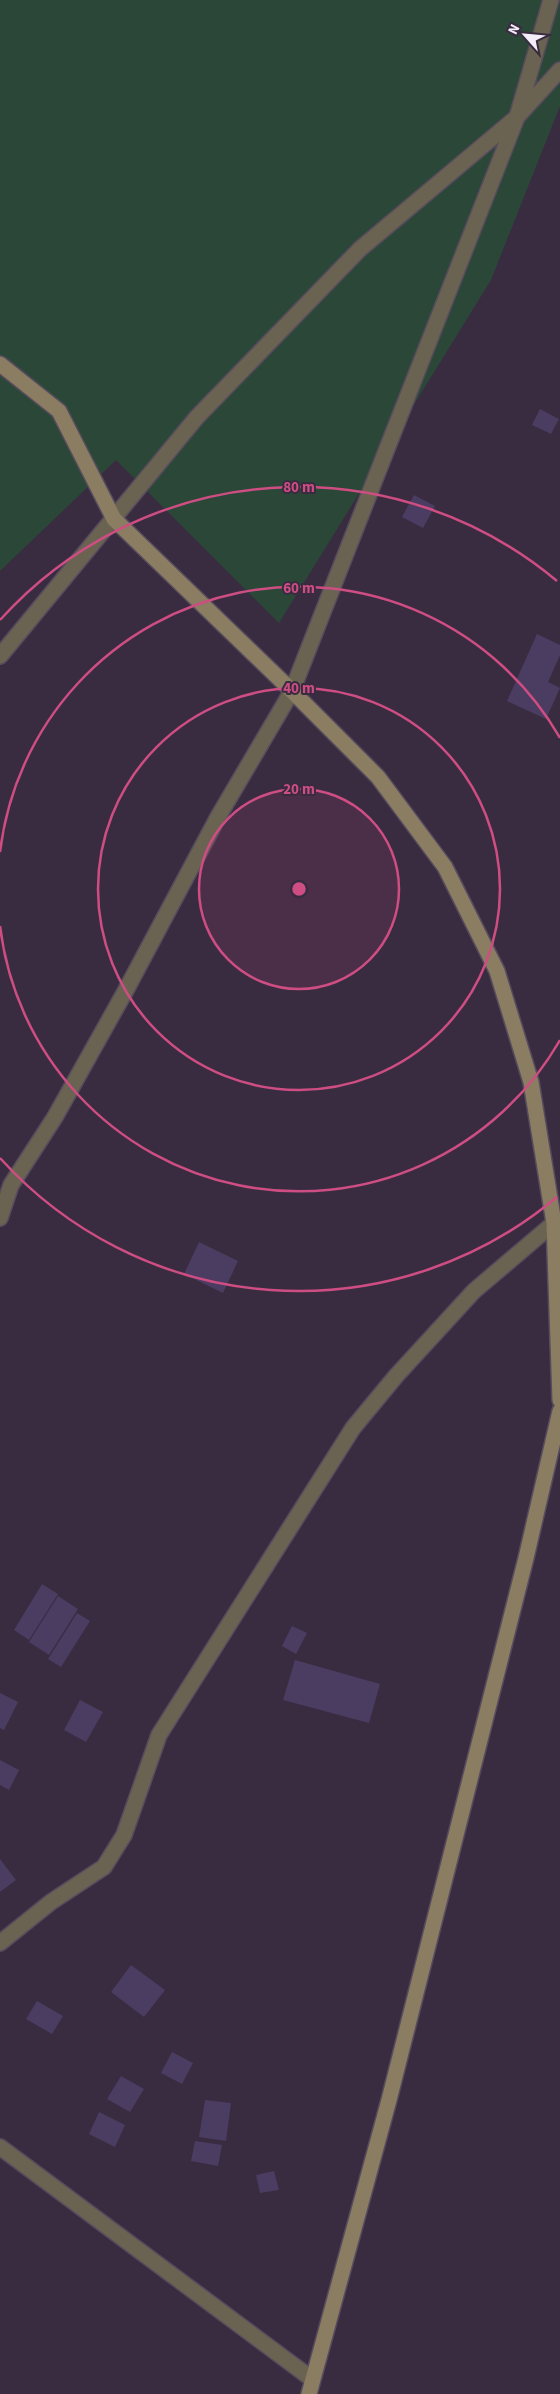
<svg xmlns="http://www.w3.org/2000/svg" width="560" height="2394" font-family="'Source Sans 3',sans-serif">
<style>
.green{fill:#2b4737}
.building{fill:#4b3c61}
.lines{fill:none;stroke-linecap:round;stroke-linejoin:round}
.street-casing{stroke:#574b5e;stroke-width:18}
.secondary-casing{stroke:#574b5e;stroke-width:18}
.street{stroke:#6b6351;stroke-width:15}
.secondary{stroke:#8a7d61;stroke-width:15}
.ring{fill:none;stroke:#ce4d82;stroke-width:2.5}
.centre{fill:#ce4d82;stroke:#392c41;stroke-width:2.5}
.ring-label{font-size:15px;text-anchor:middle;font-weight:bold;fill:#ce4d82;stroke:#392c41;stroke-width:4;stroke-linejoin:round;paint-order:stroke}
</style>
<rect width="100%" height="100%" fill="#392c41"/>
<path class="green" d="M0,0H560V106L491,280L279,623L116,460L0,571Z"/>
<path class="building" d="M540,409L559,419L551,434L532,425Z
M414,495L435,506L423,528L402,517Z
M537,634L560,645V655L548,682L560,688L546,719L507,701Z
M199,1242L238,1261L223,1293L184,1274Z
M42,1584L58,1594L29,1640L14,1630Z
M58,1596L78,1609L49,1655L29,1642Z
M77,1613L90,1621L61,1667L48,1659Z
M292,1626L307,1633L296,1654L282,1646Z
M295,1660L380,1684L369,1723L283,1700Z
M0,1693L18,1702L4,1730L0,1728Z
M80,1700L103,1712L86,1742L64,1730Z
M0,1760L19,1770L9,1790L0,1785Z
M0,1859L16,1880L0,1892Z
M131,1965L165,1990L144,2017L111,1992Z
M37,2001L63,2016L52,2034L26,2019Z
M172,2052L193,2063L182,2084L161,2073Z
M121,2076L144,2089L130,2112L107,2099Z
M205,2100L231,2103L226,2141L199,2137Z
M99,2112L125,2125L115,2147L89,2134Z
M195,2141L222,2145L218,2166L191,2161Z
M274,2171L279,2190L260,2193L256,2175Z"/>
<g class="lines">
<g class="street-casing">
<path id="street" d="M0,656L197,417L360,249L517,117L560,70
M0,1218L11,1185L55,1117L126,990L218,817L292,691L517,117L551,0
M0,1943L51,1902L104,1867L124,1835L159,1735L353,1428L396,1376L474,1291L554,1223
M0,2147L312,2379"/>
</g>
<g class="secondary-casing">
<path id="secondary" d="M0,364L59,411L114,519L292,691L378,777L445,867L497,971L531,1082L554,1223L560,1400
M309,2394L389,2100L526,1558L560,1411"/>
</g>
<use href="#street" class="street"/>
<use href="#secondary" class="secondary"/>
</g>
<circle cx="299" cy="889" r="100" fill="#ce4d82" fill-opacity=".12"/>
<g class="ring">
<circle cx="299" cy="889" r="100"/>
<circle cx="299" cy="889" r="201"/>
<path d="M560 1040A301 301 0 0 1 0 926M0 852A301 301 0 0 1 560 738"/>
<path d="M557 1197A402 402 0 0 1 0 1158M0 620A402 402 0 0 1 557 581"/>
</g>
<circle cx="299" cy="889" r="8" class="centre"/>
<g class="ring-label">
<text x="299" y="492">80 m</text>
<text x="299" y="593">60 m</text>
<text x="299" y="693">40 m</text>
<text x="299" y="794">20 m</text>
</g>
<g transform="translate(525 35) rotate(297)" stroke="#392c41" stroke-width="4" paint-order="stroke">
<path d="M0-4L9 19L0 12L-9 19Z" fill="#f3ecf9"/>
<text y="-8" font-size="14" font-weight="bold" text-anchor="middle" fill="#f3ecf9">N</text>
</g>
</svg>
